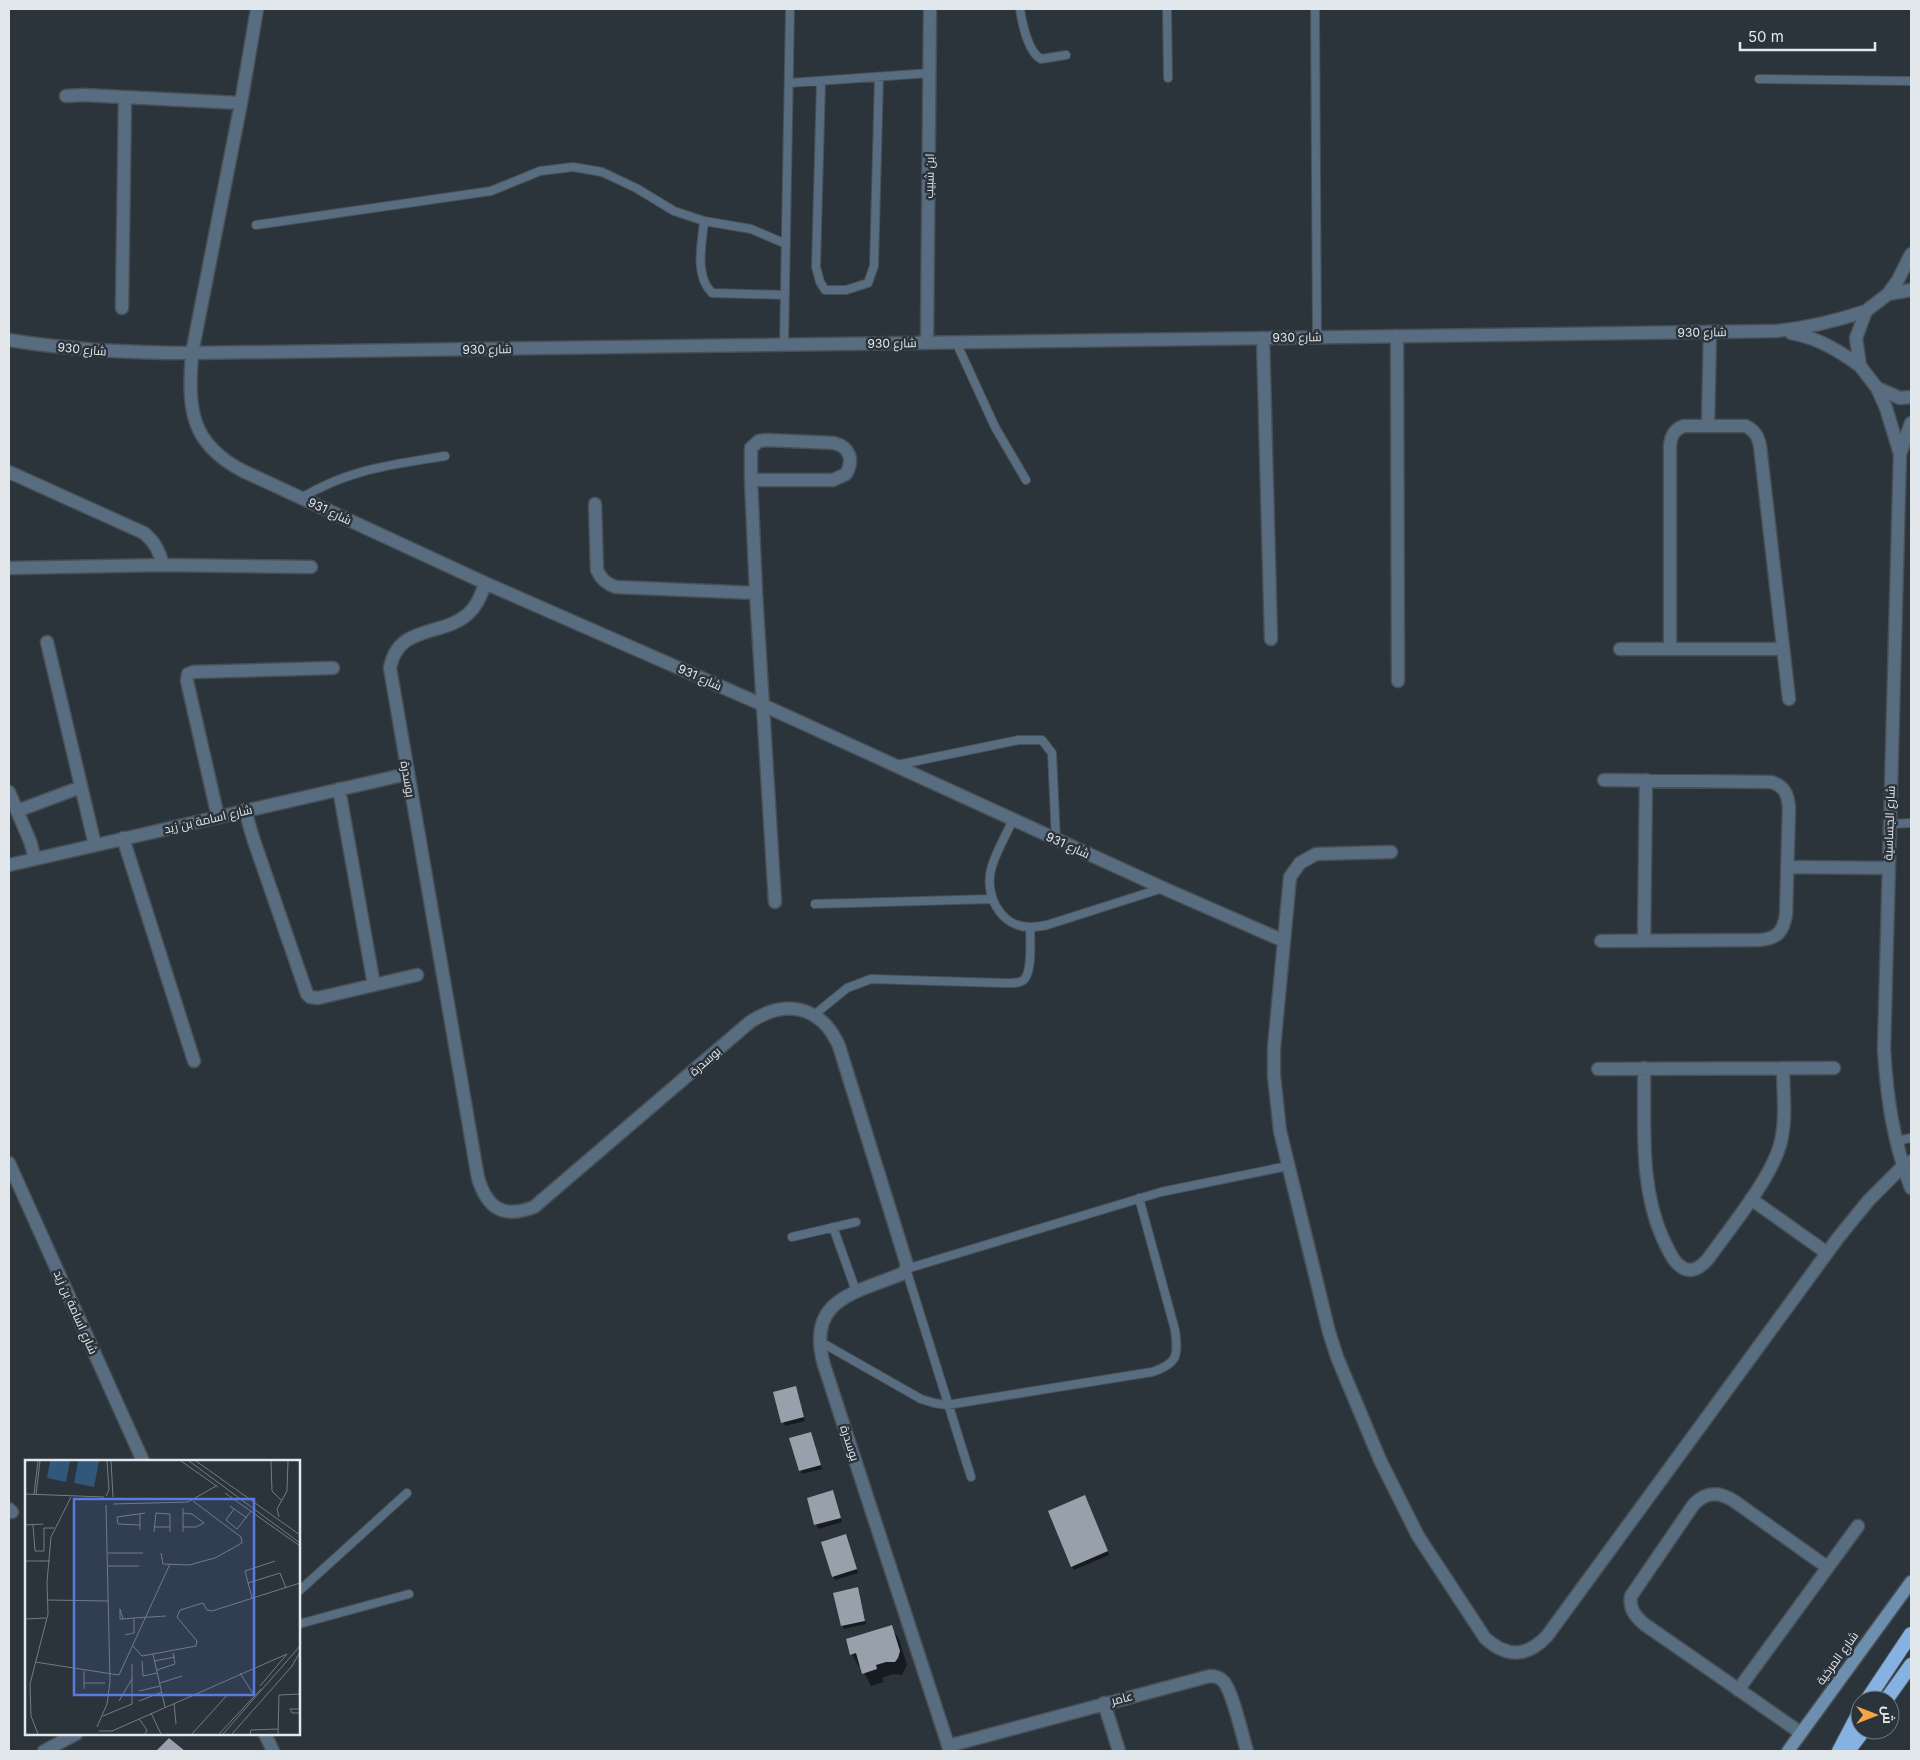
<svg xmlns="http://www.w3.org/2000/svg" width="1920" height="1760" font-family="Inter,Cairo,sans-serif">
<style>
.shadow{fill:#0007}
.building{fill:#98a1ab}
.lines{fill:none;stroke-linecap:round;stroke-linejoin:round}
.service-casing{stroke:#485057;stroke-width:10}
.minor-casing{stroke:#485057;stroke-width:15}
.tertiary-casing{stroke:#485057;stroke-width:15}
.secondary-casing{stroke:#485057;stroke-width:15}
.trunk-casing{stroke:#485057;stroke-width:16}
.service{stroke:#596d81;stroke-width:8}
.minor{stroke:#596d81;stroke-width:12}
.tertiary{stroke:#596d81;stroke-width:12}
.secondary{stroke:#6e8eae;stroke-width:12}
.trunk{stroke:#85b2e0;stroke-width:14}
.labels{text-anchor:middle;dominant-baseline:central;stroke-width:5;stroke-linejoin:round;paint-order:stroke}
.street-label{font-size:12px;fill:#e2e7ec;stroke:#2b333b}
.inset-road{fill:none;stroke:#747b82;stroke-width:1}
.view{fill:#587cde;fill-opacity:0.15;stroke:#587cde;stroke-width:2.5}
.inset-edge{fill:none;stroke:#e2e7ec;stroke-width:2.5}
</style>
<rect width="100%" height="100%" fill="#2b333b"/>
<path class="shadow" d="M797,1391L805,1421L785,1426L775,1393Z
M811,1433L822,1469L802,1474L791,1439Z
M833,1492L842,1522L818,1529L808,1498Z
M1087,1500L1109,1555L1074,1570L1072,1566Z
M846,1536L858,1573L835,1580L833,1577Z
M859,1592L866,1624L844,1629L842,1626Z
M891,1627L899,1639L907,1665L902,1675L893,1674L882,1678L884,1682L871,1686L861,1666L859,1667L852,1654Z"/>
<path class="building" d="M796,1386L804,1417L781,1423L773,1392Z
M811,1432L821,1465L799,1471L789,1438Z
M833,1490L841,1518L814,1525L807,1498Z
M1085,1495L1108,1551L1071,1567L1048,1511Z
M846,1534L857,1569L832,1577L821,1542Z
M858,1587L865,1621L841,1626L833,1593Z
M892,1625L900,1651L898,1658L895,1662H886L876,1665L877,1669L862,1674L856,1653L850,1655L846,1639Z
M169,1738L185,1751H156Z"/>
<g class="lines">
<g class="service-casing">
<path id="service" d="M1020,9C1022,23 1028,52 1041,59L1066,55
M1167,9L1168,78
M1315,9L1317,337
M1759,79L1911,81
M821,81L816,267L820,282L825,290H846L868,283L874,266L879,77
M789,83L930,73
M704,221C702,244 694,275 712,293L785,295
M256,225L491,191L540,171L573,167L602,172L636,188L674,211L704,221L751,229L786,244
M956,342L995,427L1026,480
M784,345L790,9
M301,498C349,469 391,465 445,456
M897,765L1019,740H1042L1052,753L1056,840
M1013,820C1006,835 997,850 992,866C983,893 1000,928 1031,927C1036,927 1042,926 1047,925L1163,888
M1890,824L1911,823
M815,904L992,899
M814,1015L847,988L871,979L1002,983C1008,983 1017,984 1022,981C1033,976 1030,939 1030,927
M1895,1141L1911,1138
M1903,1166L1911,1159
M833,1227L856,1291
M792,1237L856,1222
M819,1341L921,1399L934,1403L947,1405L1152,1372C1179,1363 1178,1355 1175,1330L1139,1198
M971,1477L906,1269L1161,1192L1288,1166
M299,1591L407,1493
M299,1624L409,1594"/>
</g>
<g class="minor-casing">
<path id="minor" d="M257,9L241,103L192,353C188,408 189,443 243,471L485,583L763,705L1163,888L1284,941
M66,96L84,95L241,103
M122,308L125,97
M1397,336L1398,681
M1263,338L1271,639
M927,343L930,9
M1708,425L1710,332
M9,472L144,533C155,542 159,551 163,565
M751,480H833L846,474C854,460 850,447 834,443L766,440L759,441L751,448V480L756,593L775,902
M595,504L597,570C601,579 606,584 616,587L756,593
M9,568L163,565L311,567
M485,583C482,594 478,605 468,614C442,637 398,624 390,668L478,1178C487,1208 503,1219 534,1207L750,1022C785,999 821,1005 839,1046L907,1265L904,1273C856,1293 805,1298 824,1365L950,1751
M47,642L95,845
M1620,649H1783
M1670,649V446C1671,436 1674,429 1684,426H1746C1755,431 1758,436 1760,446L1789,699
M339,789L374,985
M9,792L30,841L35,859
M245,810L253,838L307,994L310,997L318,998L417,975
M17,811L81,787
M218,817L187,681L188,674L193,672L333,668
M123,838L194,1061
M1391,852L1316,854L1300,863L1290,877L1274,1048V1076L1280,1131L1329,1332L1337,1357L1380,1460L1418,1536L1485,1638C1507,1658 1527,1657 1547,1636L1838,1238L1869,1200L1903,1166
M9,865L407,774
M1787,867L1888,868
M1601,941L1759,940C1777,939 1783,932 1786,915L1789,808C1788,795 1785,786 1771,782L1604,780
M1644,941L1646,780
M1644,1068C1645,1126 1639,1186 1663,1239C1668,1248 1671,1259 1679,1265C1690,1275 1700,1268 1708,1259C1730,1228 1770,1180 1780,1145C1787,1121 1783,1092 1783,1068
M1598,1069L1834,1068
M9,1163L143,1461
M1751,1199L1827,1253
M9,1509L12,1512
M1738,1690L1858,1526
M1104,1703L1119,1751
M1801,1733L1644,1624C1635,1616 1629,1609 1631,1596L1694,1504C1707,1491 1720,1492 1734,1501L1827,1567
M265,1734L273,1751
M948,1746L1210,1676C1215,1676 1220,1677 1224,1682C1233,1693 1242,1735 1247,1751
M44,1751L76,1734"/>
</g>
<g class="tertiary-casing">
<path id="tertiary" d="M1911,290L1888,294L1866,311L1856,338L1860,366L1877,388L1900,398L1911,397
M1888,294L1898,280L1911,254
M1791,333C1818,338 1838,350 1860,366
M9,340C70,350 131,353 192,353L1776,331C1808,328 1836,321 1866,311
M1877,388L1886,408L1900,454L1884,1049C1887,1099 1893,1141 1911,1188
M1900,454L1911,423"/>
</g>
<g class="secondary-casing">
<path id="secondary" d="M1788,1751L1911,1582"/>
</g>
<g class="trunk-casing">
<path id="trunk" d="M1867,1700L1911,1634
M1886,1700L1911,1665
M1839,1751L1860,1711
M1848,1751L1864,1730"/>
</g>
<use href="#service" class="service"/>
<use href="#minor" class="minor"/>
<use href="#tertiary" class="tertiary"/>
<use href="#secondary" class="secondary"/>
<use href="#trunk" class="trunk"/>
</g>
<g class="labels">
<g class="street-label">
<text transform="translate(929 176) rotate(-89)">ابن شبيب</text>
<text transform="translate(1702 332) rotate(-1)">شارع 930</text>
<text transform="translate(1297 337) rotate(-1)">شارع 930</text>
<text transform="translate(892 343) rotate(-1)">شارع 930</text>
<text transform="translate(82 349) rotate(5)">شارع 930</text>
<text transform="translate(487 349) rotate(-1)">شارع 930</text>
<text transform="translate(330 511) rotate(25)">شارع 931</text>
<text transform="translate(700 677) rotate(24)">شارع 931</text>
<text transform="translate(408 779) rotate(80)">بوسدرة</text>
<text transform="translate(208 819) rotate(-13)">شارع اسامة بن زيد</text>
<text transform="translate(1889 823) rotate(-88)">شارع الجساسية</text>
<text transform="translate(1068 845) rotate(24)">شارع 931</text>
<text transform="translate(705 1061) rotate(-41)">بوسدرة</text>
<text transform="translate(76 1312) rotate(66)">شارع اسامة بن زيد</text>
<text transform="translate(850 1443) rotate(72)">بوسدرة</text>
<text transform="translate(1837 1658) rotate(-54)">شارع المرخية</text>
<text transform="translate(1122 1698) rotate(-14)">عامر</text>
</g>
</g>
<g transform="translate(25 1460)">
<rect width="275" height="275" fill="#2b333b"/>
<path d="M25,1H45L41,22L22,18ZM53,1H74L69,27L49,23Z" fill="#31577b"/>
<path class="inset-road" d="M86,1L88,37M156,1L193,27M164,1L275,83M171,1L275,75M246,1L247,31L257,41M200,33L275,86M0,34L79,37M9,34L13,1M11,35L15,1M81,36L84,30L82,1M88,44L163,42L191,26M205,46L222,58M158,48V72M209,49L201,60L212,69L226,51M158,53L167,54L179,63L171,67H158M115,54V70M254,57L252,49L262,31L263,1M0,65L18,64M8,65L10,91H19V68H29M115,65L93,64L92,57L120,53M129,67H145M129,72L131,53L145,54V72M83,93H118M136,93L138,104L164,105L190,98L217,83L216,77L168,41M0,101H25M83,106H114M223,123L255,113L261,128M227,138L220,111L250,101M23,140L84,141M0,159L21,158M98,159L95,149V159H98L109,158L141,156M100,175L109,173V158M108,186L117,196L171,186L172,181L152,157L155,150L178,143L182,150L187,151L275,123M128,194L140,247M117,201L118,216L132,213M129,201L150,197M10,202L94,215L145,104M267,206L275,192M132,210L150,204L148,193M215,213L229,235M59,223H80M135,223L157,216M235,226L262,194M59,229V211M114,231L135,226M274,234L275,217M94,241L107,219M114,241L137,232M149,243L151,264M275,249H265L267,253H275M126,253L136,274M78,256L107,244V204M114,259L122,270L120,274M72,267L82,244L85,222L81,45M74,271H87L262,194M13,274L6,256L5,224L23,154L22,122L26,77L46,37M167,274L203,234M194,274L236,229M198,274L275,186M207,274L268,205M225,274L226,270L253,269M253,274L254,235L275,234"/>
<path class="view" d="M49,39H229V235H49Z"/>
<rect width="275" height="275" class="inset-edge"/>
</g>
<rect width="1920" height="1760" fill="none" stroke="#e2e7ec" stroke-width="20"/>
<g transform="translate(1875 1715) rotate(90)"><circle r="24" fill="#2b333b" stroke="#747b82"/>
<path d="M0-4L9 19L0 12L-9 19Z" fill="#f2a541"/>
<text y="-8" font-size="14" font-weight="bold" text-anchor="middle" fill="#e2e7ec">ش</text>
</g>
<path d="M1740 42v8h135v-8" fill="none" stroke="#e2e7ec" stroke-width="2.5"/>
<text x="1748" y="42" font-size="15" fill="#e2e7ec" stroke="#2b333b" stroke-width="4" paint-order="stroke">50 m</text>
</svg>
